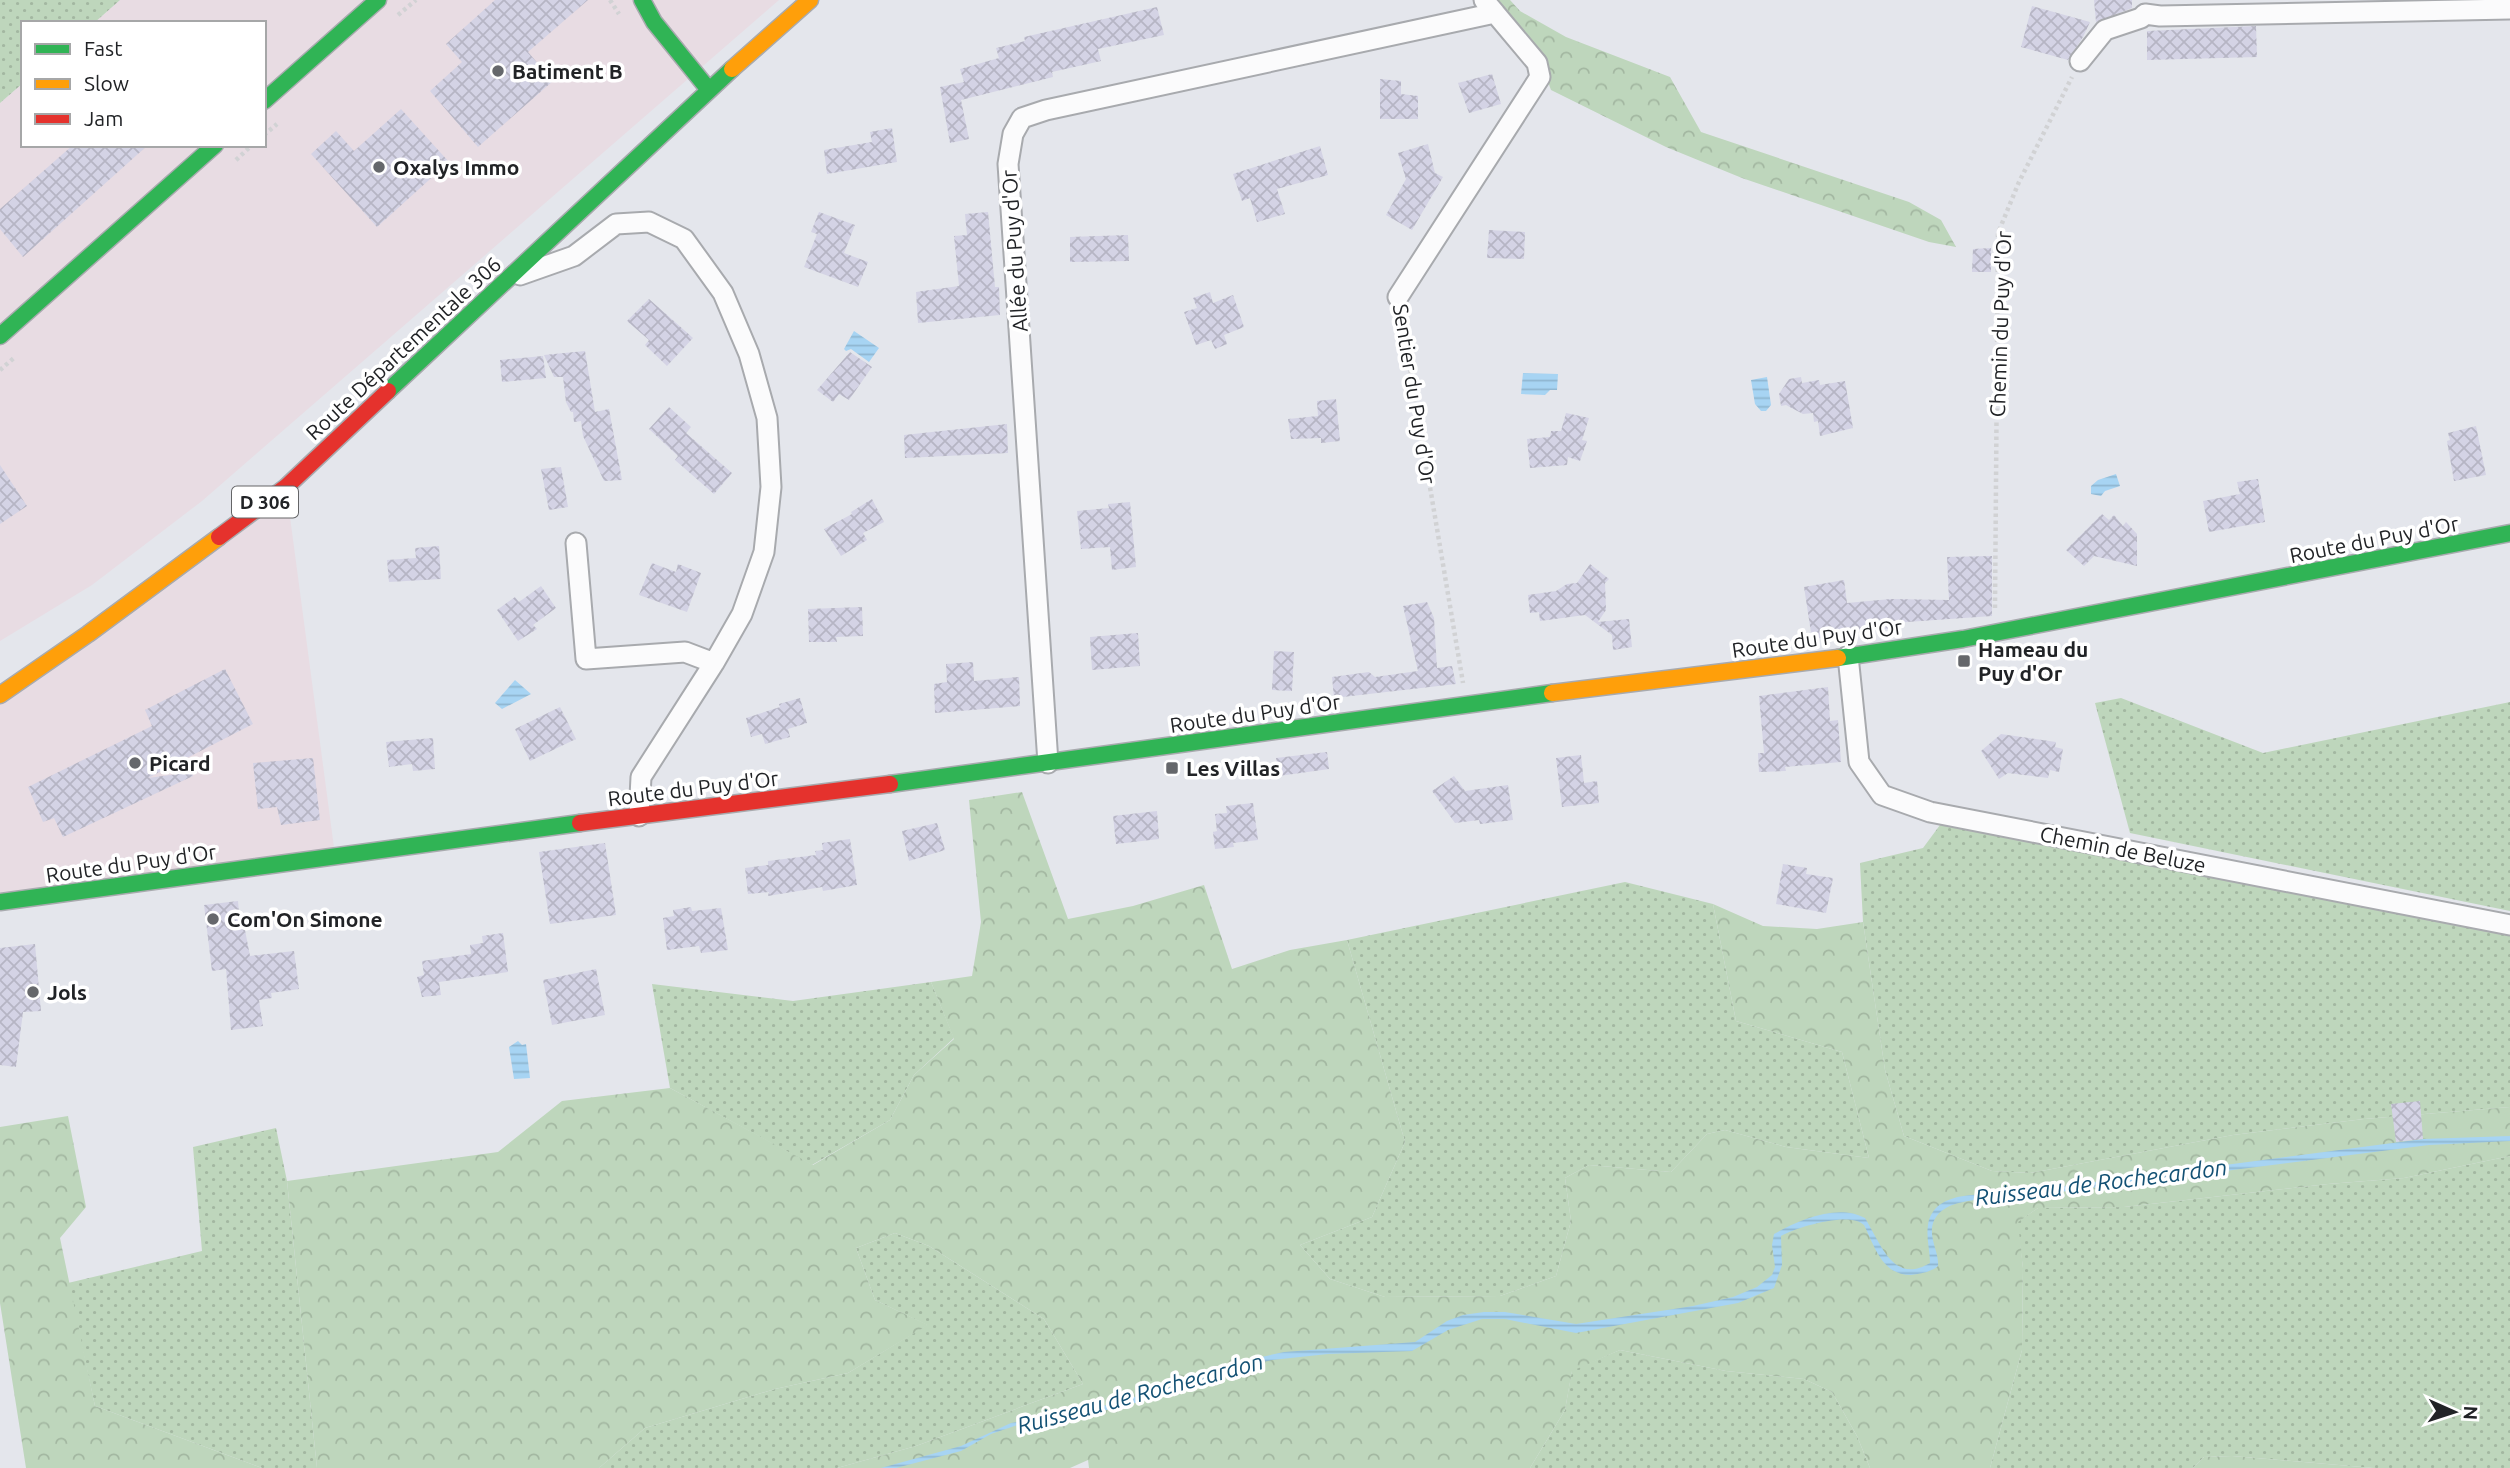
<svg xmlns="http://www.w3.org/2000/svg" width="2510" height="1468" font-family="Ubuntu,sans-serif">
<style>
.commercial{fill:#e8dce3}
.grass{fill:url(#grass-dots)}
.forest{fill:url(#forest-crowns)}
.water{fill:url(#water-rules)}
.building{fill:url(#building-cross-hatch)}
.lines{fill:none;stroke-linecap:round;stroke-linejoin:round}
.street-casing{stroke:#a8aaae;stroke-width:23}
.fast-casing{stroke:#a8aaae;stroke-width:19}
.slow-casing{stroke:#a8aaae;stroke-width:19}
.jam-casing{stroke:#a8aaae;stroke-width:19}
.path{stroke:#d1d2d4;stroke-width:4.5;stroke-dasharray:3.5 3.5;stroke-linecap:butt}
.street{stroke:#fbfbfc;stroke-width:19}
.fast{stroke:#30b455;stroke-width:16}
.slow{stroke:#ff9f0a;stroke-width:16}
.jam{stroke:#e5322d;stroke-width:16}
.poi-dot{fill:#65676b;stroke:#fff;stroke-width:2.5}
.labels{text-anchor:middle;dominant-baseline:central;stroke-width:7;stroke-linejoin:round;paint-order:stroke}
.shield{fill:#fff;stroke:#646567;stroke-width:2}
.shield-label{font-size:19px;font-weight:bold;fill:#212326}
.poi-label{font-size:21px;font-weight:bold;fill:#212326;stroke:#fff;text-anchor:start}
.street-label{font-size:21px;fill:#212326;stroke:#fff}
.water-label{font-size:23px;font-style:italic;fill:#135174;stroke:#fff}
</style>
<defs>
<pattern id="grass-dots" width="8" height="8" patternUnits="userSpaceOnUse" patternTransform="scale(1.75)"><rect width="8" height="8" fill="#bed6bc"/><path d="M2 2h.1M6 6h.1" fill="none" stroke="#a3b7a1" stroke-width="1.8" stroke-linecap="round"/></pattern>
<pattern id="forest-crowns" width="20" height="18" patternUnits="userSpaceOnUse" patternTransform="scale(1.75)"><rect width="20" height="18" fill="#bed6bc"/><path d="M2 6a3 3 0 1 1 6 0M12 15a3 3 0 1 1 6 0" fill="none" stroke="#a3b7a1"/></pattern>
<pattern id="water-rules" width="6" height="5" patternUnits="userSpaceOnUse" patternTransform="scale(1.75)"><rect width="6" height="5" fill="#a7d4f3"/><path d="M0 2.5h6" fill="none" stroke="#8fb6d0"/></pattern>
<pattern id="building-cross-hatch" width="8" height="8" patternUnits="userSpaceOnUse" patternTransform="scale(1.75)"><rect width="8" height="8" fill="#d4d3e5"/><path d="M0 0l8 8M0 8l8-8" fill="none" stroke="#b6b5c4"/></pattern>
</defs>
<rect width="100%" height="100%" fill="#e4e6ec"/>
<path class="commercial" d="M120,0H779L202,501L92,585L0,641V103L23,83V145H264V23H94Z
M286,487L335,855L0,902V695Z"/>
<path class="grass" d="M0,0H120L94,23H23V83L0,103Z
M2121,698L2263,753L2510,702V911L2130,833L2095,703Z
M1940,825L2510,934V1107L2364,1119L2233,1135L2030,1173L1992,1171L1904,1136L1885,1070L1863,922L1860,863L1923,848Z
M1625,882L1713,904L1736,1021L1842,1052L1869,1158L1786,1147L1725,1130L1707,1134L1671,1172L1589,1165L1565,1178L1571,1221L1556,1276L1500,1296L1385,1297L1330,1279L1300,1245L1372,1217L1405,1142L1347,940Z
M931,982L954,1038L914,1075L890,1120L812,1165L670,1088L652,984L793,1001Z
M276,1128L287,1181L317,1468H262L95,1406L68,1283L202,1251L193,1147Z
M2510,1156V1468H2374L2232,1456L2204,1457L2193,1468H1990L2022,1350L2023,1268L2017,1222L2038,1208L2124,1207L2328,1184L2404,1178Z
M895,1233L929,1246L1044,1319L1083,1384L916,1446L837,1468H599L645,1428L775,1389L848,1373L927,1325L875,1300L856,1248Z
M1620,1350L1726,1371L1804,1379L1832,1392L1857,1436L1870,1468H1530L1565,1410L1572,1370Z"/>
<path class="forest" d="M1496,0H1510L1520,11L1566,37L1670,77L1701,132L1909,202L1941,220L1956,247L1929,242L1742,178L1666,147L1551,90L1534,43Z
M1022,792L1068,919L1133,906L1204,885L1232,969L1290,950L1347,940L1405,1142L1372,1217L1300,1245L1330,1279L1385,1297L1500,1296L1556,1276L1571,1221L1565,1178L1589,1165L1671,1172L1707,1134L1725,1130L1786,1147L1869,1158L1842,1052L1736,1021L1713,904L1763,926L1817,929L1863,922L1885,1070L1904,1136L1992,1171L2030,1173L2233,1135L2364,1119L2510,1107V1156L2404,1178L2328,1184L2124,1207L2038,1208L2018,1222L2023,1268L2022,1350L1990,1468H1870L1857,1436L1832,1392L1804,1379L1726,1371L1620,1350L1572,1371L1565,1410L1530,1468H1089L1088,1460L1070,1468H837L916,1446L1083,1384L1044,1319L929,1246L895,1233L856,1248L875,1300L928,1325L848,1373L775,1389L645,1428L599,1468H317L287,1181L498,1152L562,1101L670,1088L813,1165L890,1120L914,1075L954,1039L931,982L972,976L981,922L969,800Z
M68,1116L86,1207L60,1238L95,1406L262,1468H26L0,1303V1127Z
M2232,1456L2374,1468H2193L2204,1457Z"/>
<path class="water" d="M854,331L879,348L869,362L851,349L846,351L844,349Z
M1523,373L1558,374L1557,390H1550L1545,395L1521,394Z
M1767,377L1771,405L1766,411H1761L1755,404L1751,380Z
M2116,474L2120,486L2105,491L2101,496L2091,494V486L2098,480Z
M515,680L531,694L502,709L495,703Z
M518,1041L522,1045L526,1044L530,1078L514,1079L509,1047Z
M2510,1136V1141L2429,1145L2013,1198C1988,1200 1930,1195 1932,1234C1933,1245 1939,1256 1938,1266C1931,1272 1920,1274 1911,1275C1882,1275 1875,1247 1864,1225C1850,1211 1797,1227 1781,1236L1782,1265L1774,1288L1738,1303L1576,1333L1505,1319H1482L1448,1330L1412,1351L1328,1354L1272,1360L1232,1369L1210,1380L1125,1406L1088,1414L1020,1424L991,1434L961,1451L896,1468H881L961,1446L1011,1423L1096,1408L1194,1380L1230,1364L1284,1352L1415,1342L1447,1321L1463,1315L1484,1312H1505L1576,1324L1693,1306L1733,1297L1757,1287L1772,1275L1775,1267L1772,1245L1774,1234C1798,1220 1838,1203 1865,1218C1881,1244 1893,1285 1930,1263C1930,1251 1926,1237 1928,1225C1934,1188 1985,1196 2012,1193L2423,1139Z"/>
<path class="building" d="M495,0H588L528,52L553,81L478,147L430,91L462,62L446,44Z
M2094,0H2132V8L2096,22Z
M2032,6L2090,22L2083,37L2068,60L2021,47Z
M1157,7L1164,35L1098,49L1101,61L1052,72L1053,77L961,100L969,139L950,143L940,87L964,82L960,69L999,58L996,48L1025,41L1024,37Z
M2256,26L2257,57L2147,60V31Z
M1492,74L1501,104L1469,113L1458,83Z
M1380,79L1401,81V94L1418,96V119H1380Z
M401,109L449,162L377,227L311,154L336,131L354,151Z
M892,128L897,162L827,174L824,150L872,142L870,132Z
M1428,144L1435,173L1443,177L1412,230L1386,215L1406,179L1398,153Z
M73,145H148L23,257L0,229V209Z
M1320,146L1328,175L1277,189L1285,214L1257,222L1250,198L1242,201L1233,174Z
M819,212L855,225L844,253L868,262L858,287L804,267L817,234L811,232Z
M988,212L995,287H999L1000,315L918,323L916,292L959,286L954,236L967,235L965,214Z
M1489,230L1525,232L1524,259L1487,258Z
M1128,235L1129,261L1070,262V237Z
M1991,248V272H1972L1973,249Z
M1210,292L1213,303L1233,295L1244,327L1224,335L1227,344L1215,349L1211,340L1196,345L1184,312L1197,308L1193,298Z
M649,299L693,338L667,366L645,345L649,340L627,321Z
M585,351L595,412L609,409L622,480L604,481L583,436L581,421L574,422L573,412H571L566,402L563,377H554L544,355Z
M850,352L872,367L849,400L839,394L833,402L817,390Z
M543,356L546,378L502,382L500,360Z
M1801,377L1802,383L1819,380L1820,385L1845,381L1853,428L1820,436L1818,421L1814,422L1813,413L1803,414L1786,405L1781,406L1779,394L1789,379Z
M1336,399L1340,441L1321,443V438L1291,439L1288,419L1318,416L1317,401Z
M669,407L691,427L686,433L732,473L714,494L675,460L678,456L649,429Z
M1566,413L1589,418L1582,440L1587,441L1580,461L1568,457L1567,465L1530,468L1527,439L1550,437L1551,431H1561Z
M1007,424L1008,453L905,458L904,435Z
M2476,426L2486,475L2454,481L2447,441L2450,440L2448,433Z
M0,465L27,506L0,524Z
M561,467L568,507L549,510L541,469Z
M2258,479L2265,522L2209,532L2203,501L2240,494L2237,482Z
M872,499L884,522L863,533L867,540L841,556L824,529L852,514L851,512Z
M1130,502L1136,567L1112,570L1110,547L1081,549L1077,511L1109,508L1108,504Z
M2102,514L2109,520L2114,515L2123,526L2126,522L2137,534V566L2094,556L2084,566L2066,550Z
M439,546L441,579L389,582L387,560L416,558L415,548Z
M1992,556V616L1893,623V628L1812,639L1804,587L1844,580L1847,603L1891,599L1949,600L1947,557Z
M652,563L676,572L678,564L701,573L687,612L639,595Z
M1590,564L1609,579L1605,583L1606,610L1598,622L1629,619L1632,647L1613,650L1612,635L1585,615L1540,621L1539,612L1530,613L1528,595L1556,591L1567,584L1577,583Z
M541,586L556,608L533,625L537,629L518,641L497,610L515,597L519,602Z
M1427,602L1434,618L1437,668L1452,666L1456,684L1334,698L1332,677L1369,672L1375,677L1418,671L1403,606Z
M862,607L863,636L836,637L837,642H809L808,609Z
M1138,633L1140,666L1092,670L1090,637Z
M1274,651L1294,652L1292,691L1272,690Z
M973,662L974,681L1019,677L1020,706L935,713L934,684L947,682L946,664Z
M225,669L253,724L148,778L192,772L193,776L63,837L54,818L43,822L28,787L152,726L145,710Z
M1828,687L1830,721L1838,720L1841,762L1785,767L1786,771L1759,772L1758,753H1764L1759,696Z
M800,698L807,723L788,729L790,737L765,744L762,734L751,737L746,718L780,707L779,704Z
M560,707L576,739L530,761L515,729Z
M2001,734L2056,742L2055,747L2063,749L2059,772L2050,770L2048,778L2008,773L1999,779L1981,751Z
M433,738L435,769L413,771L412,764L389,767L386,742Z
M1327,752L1329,769L1279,776L1276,758Z
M1581,755L1584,783L1597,781L1599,803L1562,807L1556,758Z
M313,758L320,820L281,825L277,807L258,809L253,763Z
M1454,776L1465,791L1508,785L1513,820L1480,824L1479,820L1455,823L1432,791Z
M1253,803L1258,840L1233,843L1234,847L1215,849L1213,832L1217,831L1215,814L1227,813L1226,806Z
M1157,811L1159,839L1116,844L1113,816Z
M937,823L945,850L909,861L902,831Z
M850,839L857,885L823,891L822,887L768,896L769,892L748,894L745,868L768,865V861L816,855L815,851L823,850L822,843Z
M605,843L616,915L550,924L539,852Z
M1783,864L1807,868L1806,874L1833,878L1826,913L1776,904Z
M238,901L240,925H244L250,956L294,951L299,989L271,993L272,998L259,1000L263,1026L231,1030L226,969L212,971L204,905Z
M691,907L692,911L721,908L728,950L701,953L699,946L667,950L663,918L674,916L673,910Z
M503,933L508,972L439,982L441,995L422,997L417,977L424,975L422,961L471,954L470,945L483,943L482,936Z
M35,944L41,1011L23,1012L16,1067L0,1065V948Z
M596,969L605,1015L552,1025L543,980Z
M2420,1101L2423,1139L2396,1142L2391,1104Z"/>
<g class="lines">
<g class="street-casing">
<path id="street" d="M2080,61L2105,30L2141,18L2145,14L2160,16L2510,9
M520,275L574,256L616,224L649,222L684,239L723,293L749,354L767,418L771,487L764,552L742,614L714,663L641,777L639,816
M1398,297L1540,77L1537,63L1495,13
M576,543L586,659L685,652L714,663
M1848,656L1859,762L1882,795L1930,812L2510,925
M1048,763L1008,164L1013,134L1022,118L1046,110L1495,13L1484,0"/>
</g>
<g class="fast-casing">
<path id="fast" d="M642,0L654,22L709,90
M264,101L378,0
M0,336L215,145
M388,391L732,69
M1838,658L1963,639L2510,533
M890,784L1552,693
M0,902L580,823"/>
</g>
<g class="slow-casing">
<path id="slow" d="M732,69L810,0
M1552,693L1838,658
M0,695L88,634L219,537"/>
</g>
<g class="jam-casing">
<path id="jam" d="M219,537L286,487L388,391
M580,823L890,784"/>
</g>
<path class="path" d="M610,0L619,14
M398,15L416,0
M264,135L277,124
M236,160L252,145
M1401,315L1463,683
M0,370L15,357
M1995,608L1998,233L2019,182L2072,77"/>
<use href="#street" class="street"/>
<use href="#fast" class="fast"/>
<use href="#slow" class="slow"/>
<use href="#jam" class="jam"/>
</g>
<g class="poi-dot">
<circle cx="498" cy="71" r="7"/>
<circle cx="379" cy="167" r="7"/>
<rect x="1957" y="654" width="14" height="14" rx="3.5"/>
<circle cx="135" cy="763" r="7"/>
<rect x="1165" y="761" width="14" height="14" rx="3.5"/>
<circle cx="213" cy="919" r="7"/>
<circle cx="33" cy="992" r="7"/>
</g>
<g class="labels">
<rect class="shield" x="232" y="486.5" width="66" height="31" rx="5"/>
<g class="shield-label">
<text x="265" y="502">D 306</text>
</g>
<g class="poi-label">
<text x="512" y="71">Batiment B</text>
<text x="393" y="167">Oxalys Immo</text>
<text x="1978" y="649">Hameau du<tspan x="1978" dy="24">Puy d'Or</tspan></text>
<text x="149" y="763">Picard</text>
<text x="1186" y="768">Les Villas</text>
<text x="227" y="919">Com'On Simone</text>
<text x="47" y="992">Jols</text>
</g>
<g class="street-label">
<text transform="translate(1014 251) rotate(-94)">Allée du Puy d'Or</text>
<text transform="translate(2000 324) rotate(-88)">Chemin du Puy d'Or</text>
<text transform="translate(403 348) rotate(-43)">Route Départementale 306</text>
<text transform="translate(1415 394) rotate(81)">Sentier du Puy d'Or</text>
<text transform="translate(2374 539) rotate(-11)">Route du Puy d'Or</text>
<text transform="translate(1817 638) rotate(-8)">Route du Puy d'Or</text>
<text transform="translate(1255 713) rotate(-8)">Route du Puy d'Or</text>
<text transform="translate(693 788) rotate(-7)">Route du Puy d'Or</text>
<text transform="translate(2123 849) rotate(11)">Chemin de Beluze</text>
<text transform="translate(131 863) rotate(-8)">Route du Puy d'Or</text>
</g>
<g class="water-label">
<text transform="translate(2101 1182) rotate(-7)">Ruisseau de Rochecardon</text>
<text transform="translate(1140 1393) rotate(-15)">Ruisseau de Rochecardon</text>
</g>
</g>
<rect x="21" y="21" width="245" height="126" fill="#ffffff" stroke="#a6a7a8" stroke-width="2"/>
<rect x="35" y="44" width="35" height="10" fill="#30b455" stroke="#a6a7a8" stroke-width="2"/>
<text x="84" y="56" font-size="21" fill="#212326">Fast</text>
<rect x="35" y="79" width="35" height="10" fill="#ff9f0a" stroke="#a6a7a8" stroke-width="2"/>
<text x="84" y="91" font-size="21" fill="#212326">Slow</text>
<rect x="35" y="114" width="35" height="10" fill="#e5322d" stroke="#a6a7a8" stroke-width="2"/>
<text x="84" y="126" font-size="21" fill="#212326">Jam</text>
<g transform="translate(2454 1412) rotate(93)" stroke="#ffffff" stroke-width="5" paint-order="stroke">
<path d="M0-5L12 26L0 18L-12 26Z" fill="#212326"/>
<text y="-10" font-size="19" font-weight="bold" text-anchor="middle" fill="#212326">N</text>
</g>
</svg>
